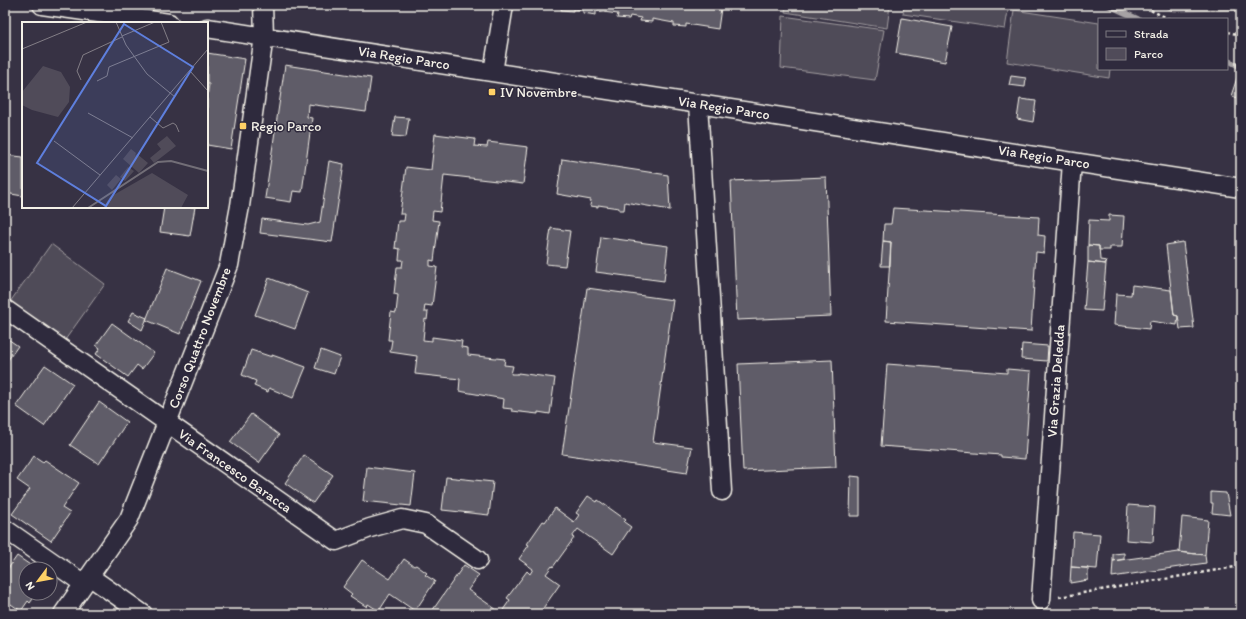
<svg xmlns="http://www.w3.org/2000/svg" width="1246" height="619" font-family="Itim,sans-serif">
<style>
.green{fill:#504b59;stroke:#a29ea0}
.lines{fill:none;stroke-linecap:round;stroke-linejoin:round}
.stream{stroke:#a6a2a4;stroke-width:5.5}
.building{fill:#5f5c67;stroke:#f4f1e8}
.minor-casing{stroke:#f4f1e8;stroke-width:21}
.path{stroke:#f4f1e8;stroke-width:2.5;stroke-dasharray:3 3;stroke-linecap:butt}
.minor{stroke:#2f2a3d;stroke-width:18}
.poi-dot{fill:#ffd166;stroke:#2f2a3d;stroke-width:1.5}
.labels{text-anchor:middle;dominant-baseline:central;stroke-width:3;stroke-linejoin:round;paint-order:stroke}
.street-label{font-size:14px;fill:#f4f1e8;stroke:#2f2a3d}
.poi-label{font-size:14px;fill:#f4f1e8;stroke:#2f2a3d;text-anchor:start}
.inset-river{fill:none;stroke:#726e77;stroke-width:2}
.inset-road{fill:none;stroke:#837e86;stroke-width:1}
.view{fill:#5e7fdd;fill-opacity:0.15;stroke:#5e7fdd;stroke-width:2}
.inset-edge{fill:none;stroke:#f4f1e8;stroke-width:2}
</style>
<rect width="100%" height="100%" fill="#373244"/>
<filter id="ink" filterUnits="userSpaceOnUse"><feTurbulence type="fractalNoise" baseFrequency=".025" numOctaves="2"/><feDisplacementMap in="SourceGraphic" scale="8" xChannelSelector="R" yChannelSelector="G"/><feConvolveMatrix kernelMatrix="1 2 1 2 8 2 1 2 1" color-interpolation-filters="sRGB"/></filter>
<g filter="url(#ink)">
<path class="green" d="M786,5H890L887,28L785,12Z
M904,5H1009L1005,29L903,14Z
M1160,5H1241V10L1173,11Z
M1014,10L1099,23V69H1110L1109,78L1007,62Z
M783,16L884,30L875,80L781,68Z
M51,244L105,284L65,340L10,302Z"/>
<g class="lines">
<path class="stream" d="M1108,5L1138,19
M1227,60L1241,67"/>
</g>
<path class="building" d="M552,5H725V9L721,8L718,29L686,24V27L674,26V23L652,19V22L640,21L641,18L630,16L629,19L617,18L618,14L596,11V15L583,13V10L573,9V11L561,10L562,6Z
M902,18L952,27L945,62L896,53Z
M207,53L245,59L231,149L207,145V98L209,84H207Z
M285,65L371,78L366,112L308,104L307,117L312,118L302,192L293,191L291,202L265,198Z
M1011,76L1026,78L1025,87L1009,85Z
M1237,78L1241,79V99L1231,96Z
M1020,99L1036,101L1033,122L1017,119Z
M395,117L409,118L406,137L392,136Z
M435,134L475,139L474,146L487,147L488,142L528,147L523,184L444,175L440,212L433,211L432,220L439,221L434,261L430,260V266L437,267L432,306L425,305L424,312H428L427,320L425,319L423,340L432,341V337L462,341L461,347L468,348V355L505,359L504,365L513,366L511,374H518V373L555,378L550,414L538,412V414L512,411V409L503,408L504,399L459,391L460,379L415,374L417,356L390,352L392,340H388L391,312L396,313L398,295L394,294L397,267H402L403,260H399L400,249L395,248L398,221H404L405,214H400L406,167L431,170Z
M5,155L23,157V196L5,193Z
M562,159L668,175L670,210L625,202L624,210H619V208L598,205V207L590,206L591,200L557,194Z
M329,161L344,164L332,242L260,233L262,219L308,225L320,222Z
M826,177L831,316L737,320L731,181Z
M164,207H195L190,236L160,232Z
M893,208L1039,217L1038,235L1045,236L1044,253L1036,252L1031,331L886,321L891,242L883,241L884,224H891Z
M1109,215L1124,216L1122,247H1110V250H1099V246L1088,245L1089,220L1109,221Z
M551,228L570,231L565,266L546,264Z
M601,237L668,246L664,281L596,272Z
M883,241L891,242L890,266H881Z
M1183,242L1194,328L1180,329L1178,316L1174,315L1166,245Z
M1088,245L1099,246L1100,260L1107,261L1106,264L1088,262Z
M1088,262L1106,264L1102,311L1084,310Z
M167,268L201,281L180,334L146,320Z
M269,278L308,293L295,329L255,315Z
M1132,285L1171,290L1174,315L1178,316L1177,325L1150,321L1149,329L1114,325L1116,294L1131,295Z
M587,288L673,300L653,442L692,447L687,473L562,454Z
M133,312L147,318L142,330L128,321Z
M112,323L154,353L142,369L137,365L128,377L96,354L100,348L96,345Z
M5,337L18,346L5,364Z
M1022,344L1048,346L1047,361L1021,359Z
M251,350L272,357V355L306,367L293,398L269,388L268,392L254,386L256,381L242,375Z
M321,350L340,357L334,374L315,368Z
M832,360L836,467L743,471L738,364Z
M887,364L1007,373V369L1031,371L1025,459L1001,457V455L881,446Z
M45,365L73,384L44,426L16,406Z
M99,402L127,422L99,464L70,445Z
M251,414L279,435L259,463L230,442Z
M304,455L333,475L313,503L285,483Z
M34,456L43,462L45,460L79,483L62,508L70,513L51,541L12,514L30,489L17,480Z
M367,467L415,473L411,506L363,501Z
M851,476L860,477V516H850Z
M446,477L493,482L489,515L442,510Z
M1211,492L1226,493L1230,515L1212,513L1213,503H1211Z
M588,496L597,502L598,500L626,520L624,522L631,527L613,554L578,529L572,537L574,538L553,567L552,566L546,574L560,584L539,614H509L503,610L510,600L507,598L527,571L530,574L533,569L519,559L529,545L527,544L543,521L545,522L555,508L574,522L579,515L576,513Z
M1128,505L1155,507L1153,542L1126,540Z
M1182,517L1208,520L1205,555L1179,552Z
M1073,532L1100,534L1097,569L1071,567Z
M1179,552L1205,555L1206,563L1112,577L1113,561Z
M1124,553V559L1113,561V554Z
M17,556L36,569H26V593H37L30,603L28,601L21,611L5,600V573Z
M404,559L414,566L416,565L427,573L425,575L435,581L415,611L390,594L379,611L368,604L367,607L350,596L352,594L343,587L362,560L390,579Z
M464,565L479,575L468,590L503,614H430Z
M1071,567L1088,568V580L1070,583Z"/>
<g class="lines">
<g class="minor-casing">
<path id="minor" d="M42,5L169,23
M207,28L1241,188
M493,72L504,5
M698,104L722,491
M5,309L336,541L370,528L402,519L426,524L478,560
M5,529L84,584
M89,576L143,614
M1041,600L1072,162
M63,614L129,519L229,265L240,206L264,36L263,5"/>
</g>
<path class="path" d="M1140,5L1169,19
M1227,32L1241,35
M1059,597L1241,566"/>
<use href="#minor" class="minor"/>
</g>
</g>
<g class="poi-dot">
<rect x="488" y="88" width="8" height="8" rx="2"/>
<rect x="239" y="122" width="8" height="8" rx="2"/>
</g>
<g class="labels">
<g class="street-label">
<text transform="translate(404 58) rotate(9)">Via Regio Parco</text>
<text transform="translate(724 108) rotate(9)">Via Regio Parco</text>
<text transform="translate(1044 157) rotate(9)">Via Regio Parco</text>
<text transform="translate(200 338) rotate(-69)">Corso Quattro Novembre</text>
<text transform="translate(1056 381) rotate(-86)">Via Grazia Deledda</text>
<text transform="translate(235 471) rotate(35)">Via Francesco Baracca</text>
</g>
<g class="poi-label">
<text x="500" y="92">IV Novembre</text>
<text x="251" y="126">Regio Parco</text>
</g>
</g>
<g transform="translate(22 22)">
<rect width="186" height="186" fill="#373244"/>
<path d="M21,44L39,50L48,65L47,80L36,95L10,88L0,83V70ZM145,114L154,124L132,141L128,136L139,127L135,122ZM109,127L114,131L113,134L115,132L126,141L117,151L101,137ZM106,145L112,149L103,159L98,155ZM130,151L166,173L159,186H81L88,175ZM94,153L99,157L90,168L85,163Z" fill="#504b59"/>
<path class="inset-river" d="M66,186L136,140L149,139L186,149"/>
<path class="inset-road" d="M94,0L104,23L125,52L153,75M100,14L133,0M0,27L65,0M168,49L186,69M59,58L55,49L61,33L100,15M75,59L85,54L87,45L147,20L139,0M66,91L111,116M128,95L141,106L151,101L154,103L157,110M32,119L78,153M50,186L186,27"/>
<path class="view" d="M102,2L171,45L84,184L15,141Z"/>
<rect width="186" height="186" class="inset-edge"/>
</g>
<rect width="1246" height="619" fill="none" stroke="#2f2a3d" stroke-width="20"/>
<rect x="10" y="10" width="1226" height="599" fill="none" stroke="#f4f1e8" stroke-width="1.5" filter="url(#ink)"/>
<rect x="1098" y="18" width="130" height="52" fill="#2f2a3d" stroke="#7e7a81"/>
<rect x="1106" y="31" width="20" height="6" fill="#2f2a3d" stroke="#7e7a81"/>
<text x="1134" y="38" font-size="12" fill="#f4f1e8">Strada</text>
<rect x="1106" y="48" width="20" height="12" fill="#504b59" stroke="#7e7a81"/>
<text x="1134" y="58" font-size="12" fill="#f4f1e8">Parco</text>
<g transform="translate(38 581) rotate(238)"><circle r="19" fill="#2f2a3d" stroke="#7e7a81"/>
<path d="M0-3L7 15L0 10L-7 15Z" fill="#ffd166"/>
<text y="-6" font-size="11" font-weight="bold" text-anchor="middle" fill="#f4f1e8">N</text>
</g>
</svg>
